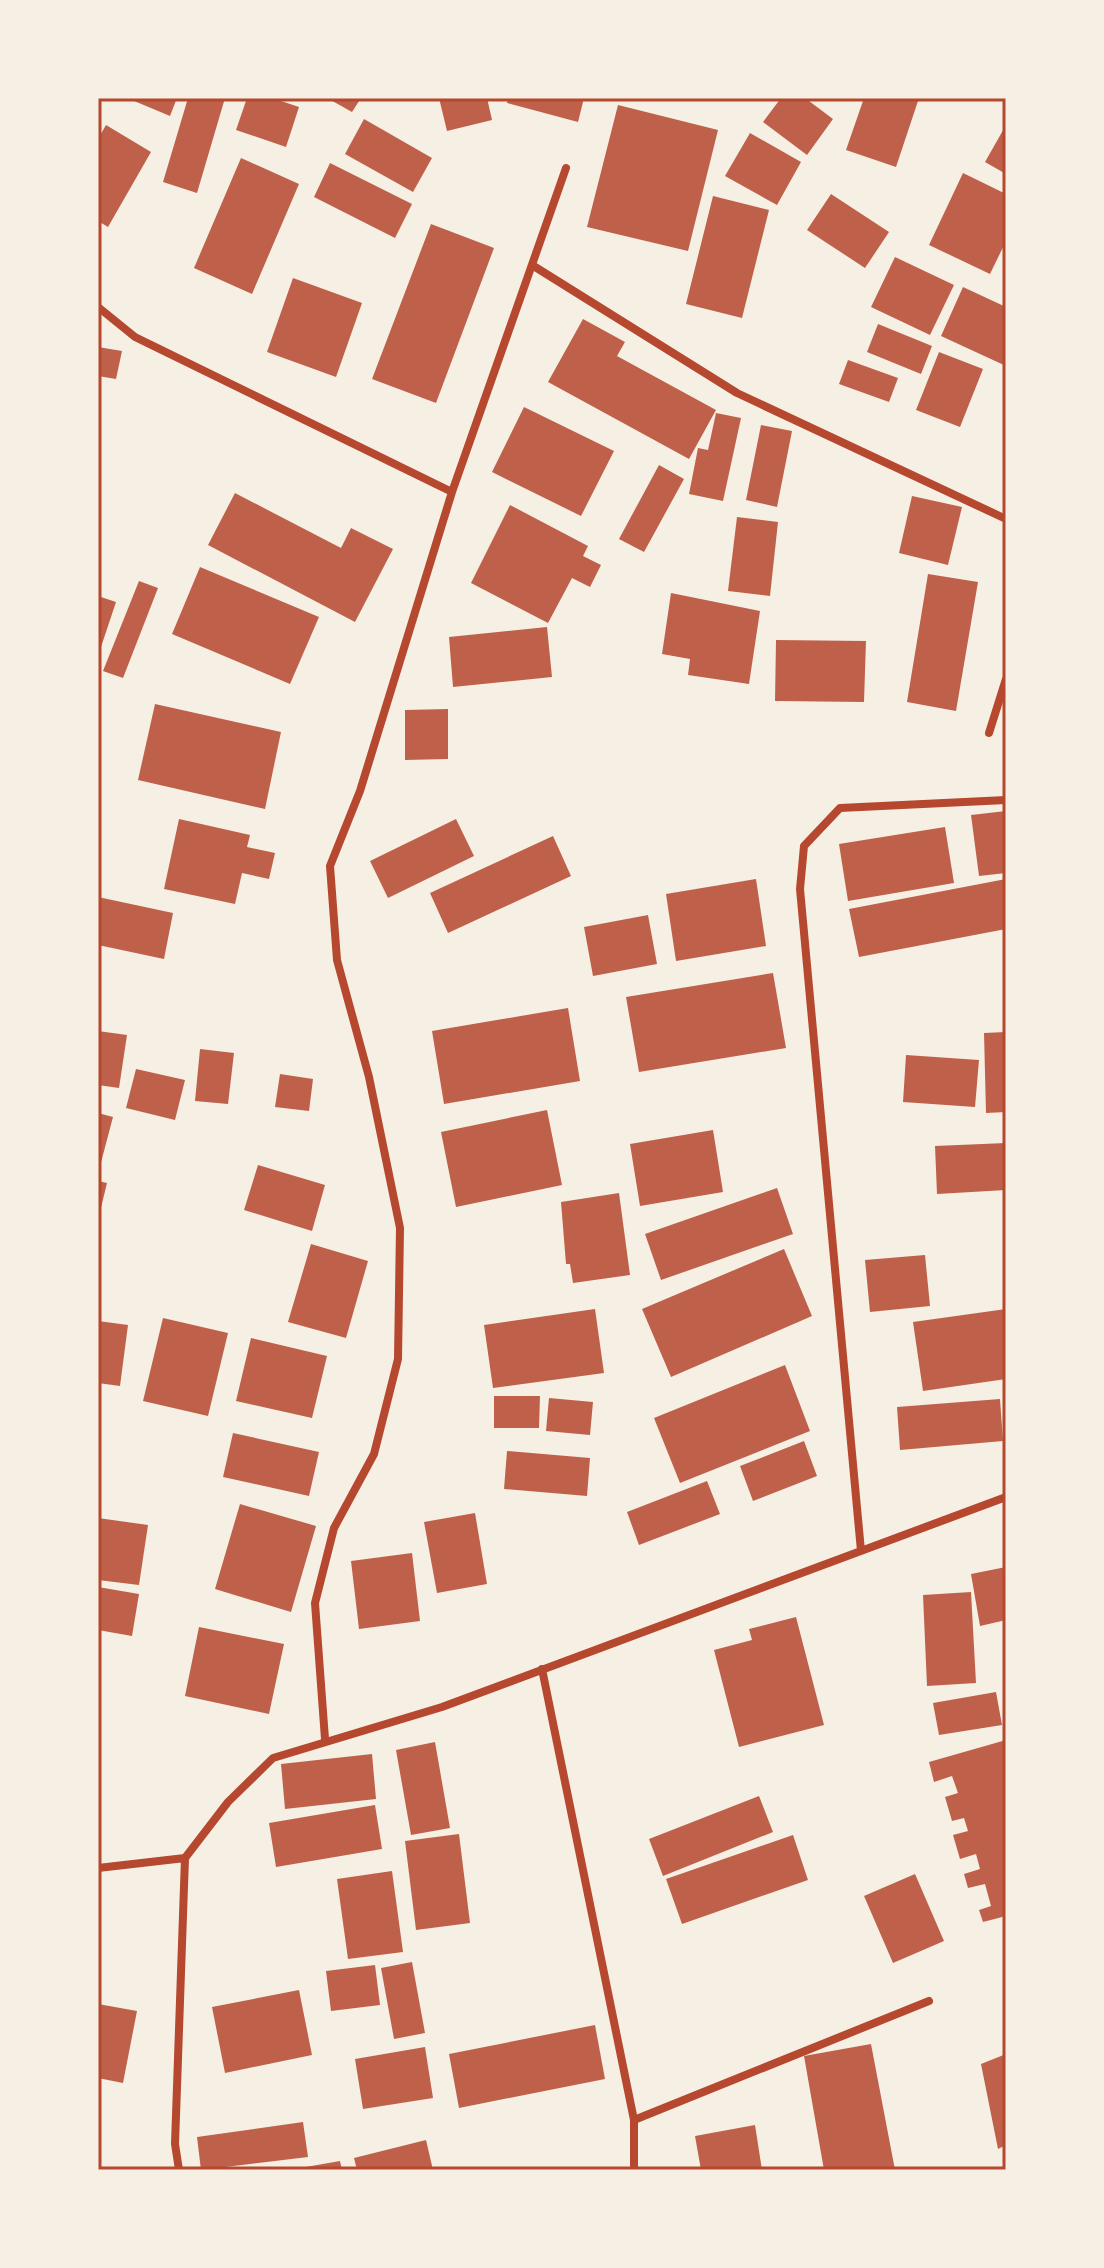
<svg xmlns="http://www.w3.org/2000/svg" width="1104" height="2268" font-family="'Sofia Sans Condensed',sans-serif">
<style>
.building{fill:#bf614a}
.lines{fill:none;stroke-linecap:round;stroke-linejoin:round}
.minor{stroke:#b5482f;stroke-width:8}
.neatline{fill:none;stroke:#b5482f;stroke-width:3}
</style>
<rect width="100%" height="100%" fill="#f6efe4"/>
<path class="building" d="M127,98H177L170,116Z
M188,98H225L197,193L163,182Z
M247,98H272L299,107L286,147L236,130Z
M327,98H361L352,112Z
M439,98H487L492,120L447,131Z
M508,98H584L578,122L507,103Z
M781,98H805L833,119L807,155L763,122Z
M864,98H919L896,167L846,150Z
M618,105L718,130L688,251L587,227Z
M364,119L432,158L413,192L345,154Z
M106,125L151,152L108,227L98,221V139Z
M1006,125V174L985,162Z
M750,133L801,162L777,205L725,176Z
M241,158L299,184L252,294L194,268Z
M330,163L412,204L395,238L314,197Z
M963,173L1006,194V241L990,274L929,245Z
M831,194L889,232L865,268L807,230Z
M713,196L769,210L742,318L686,304Z
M431,224L494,248L436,403L372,379Z
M895,257L954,285L930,335L871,307Z
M293,278L362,303L336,377L267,352Z
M963,287L1006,307V366L941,336Z
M583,319L625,342L617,356L716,410L689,459L548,382Z
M878,324L932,346L921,374L867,352Z
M98,347L122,351L116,379L98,376Z
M939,352L983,369L960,427L916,410Z
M848,360L898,378L889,402L839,384Z
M524,407L614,451L581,516L492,472Z
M716,413L741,418L723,501L689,494L698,448L708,450Z
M761,425L792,431L777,507L746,500Z
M659,465L684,479L644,552L619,539Z
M235,493L341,548L351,528L393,549L355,622L208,545Z
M912,496L962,507L948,565L899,553Z
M510,505L588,546L583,556L601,565L590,587L572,578L548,623L471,583Z
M737,517L778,522L770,596L728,591Z
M200,567L319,617L290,684L172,634Z
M928,574L978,582L956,711L907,702Z
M139,581L158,588L123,678L103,671Z
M671,593L760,611L749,684L688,675L690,659L662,654Z
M98,596L116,602L99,653H98Z
M547,627L552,677L453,687L449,637Z
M776,640L866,641L864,702L775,701Z
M155,704L281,732L265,809L138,780Z
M448,709V759L405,760V710Z
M1006,811V873L979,876L971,815Z
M179,819L250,835L247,847L275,853L269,879L242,873L235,904L164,889Z
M456,819L474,856L388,898L370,861Z
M945,827L954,883L848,901L839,844Z
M553,836L571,876L448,933L430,893Z
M756,879L766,946L676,961L666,894Z
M1006,879V929L859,957L849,909Z
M98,897L173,913L164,959L98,945Z
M648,915L657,964L593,976L584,927Z
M773,973L786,1048L639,1072L626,997Z
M568,1008L580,1081L444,1104L432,1031Z
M98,1031L127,1035L119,1088L98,1085Z
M1006,1032V1112L986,1113L984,1033Z
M200,1049L234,1053L228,1104L195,1101Z
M906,1055L979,1060L975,1107L903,1102Z
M136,1069L185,1080L175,1120L126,1108Z
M280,1074L313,1079L309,1111L275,1107Z
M547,1110L562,1185L456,1207L441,1132Z
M98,1113L113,1117L99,1170H98Z
M713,1130L723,1192L640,1206L630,1144Z
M1006,1143V1190L937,1194L935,1146Z
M258,1165L325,1185L312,1231L244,1210Z
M98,1181L107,1183L99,1216H98Z
M777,1188L793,1234L661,1280L645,1234Z
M619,1193L630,1275L573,1283L570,1264H566L561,1202Z
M311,1244L368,1261L346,1338L288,1322Z
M784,1249L812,1316L671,1377L642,1309Z
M925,1255L930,1306L870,1312L865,1260Z
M595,1309L604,1373L493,1388L484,1325Z
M1006,1309V1379L923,1391L913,1322Z
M163,1318L228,1333L208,1416L143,1401Z
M98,1321L128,1325L120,1386L98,1383Z
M251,1338L327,1356L312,1418L236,1401Z
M785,1365L810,1431L680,1483L654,1418Z
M494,1396H540L539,1428H494Z
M549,1398L593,1402L590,1435L546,1431Z
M1000,1399L1003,1441L900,1450L897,1407Z
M233,1433L319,1452L309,1496L223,1477Z
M804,1441L817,1476L753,1501L740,1466Z
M507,1451L590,1458L587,1496L504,1489Z
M707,1481L720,1514L639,1545L627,1512Z
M240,1504L316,1526L291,1612L215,1589Z
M475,1513L487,1584L437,1593L424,1522Z
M98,1518L148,1525L139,1585L98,1580Z
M412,1553L420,1621L359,1629L351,1561Z
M1006,1567V1620L980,1626L971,1574Z
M98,1587L139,1594L132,1636L98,1630Z
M971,1592L976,1683L927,1686L923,1595Z
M796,1617L824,1725L739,1747L714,1650L752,1640L749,1629Z
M199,1627L284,1644L269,1714L185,1696Z
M996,1692L1002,1725L939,1735L933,1703Z
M1006,1740V1916L983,1922L979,1910L991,1906L985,1884L968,1888L964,1874L980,1869L976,1854L960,1859L953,1835L968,1831L964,1818L952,1821L945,1797L958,1793L952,1776L934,1782L929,1762Z
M435,1742L450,1828L411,1835L396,1750Z
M372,1754L376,1799L285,1809L281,1764Z
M759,1796L773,1832L663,1876L649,1839Z
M375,1805L382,1849L276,1867L269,1823Z
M459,1834L470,1923L416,1930L405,1841Z
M793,1835L808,1880L682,1924L666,1879Z
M392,1871L403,1952L348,1959L337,1879Z
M915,1874L944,1941L893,1963L864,1896Z
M412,1962L425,2033L394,2039L381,1968Z
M375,1965L380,2005L331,2011L326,1971Z
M299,1990L312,2055L225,2073L212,2007Z
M98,2004L137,2011L123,2083L98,2078Z
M595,2025L605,2079L459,2108L449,2054Z
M871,2044L895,2170H824L804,2056Z
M425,2047L433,2098L363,2109L355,2059Z
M1006,2054V2145L998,2149L981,2064Z
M303,2122L308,2157L201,2170L197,2137Z
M755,2125L762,2170H701L695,2136Z
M426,2140L433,2170H357L354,2158Z
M340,2161L342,2170H300V2168Z"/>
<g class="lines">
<path class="minor" d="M532,265L737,393L1006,519
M98,307L135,337L452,492
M989,733L1006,679
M861,1551L800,889L804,846L840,808L1006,800
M542,1669L634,2120V2170
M325,1739L315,1603L334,1528L374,1454L398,1359L400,1228L369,1077L337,960L330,866L360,791L452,492L566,168
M98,1868L185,1858
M634,2120L929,2001
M179,2170L175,2144L185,1858L228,1802L273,1758L442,1707L1006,1497"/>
</g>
<rect width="1104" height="2268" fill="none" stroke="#f6efe4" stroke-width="200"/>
<rect x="100" y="100" width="904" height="2068" class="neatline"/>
</svg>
